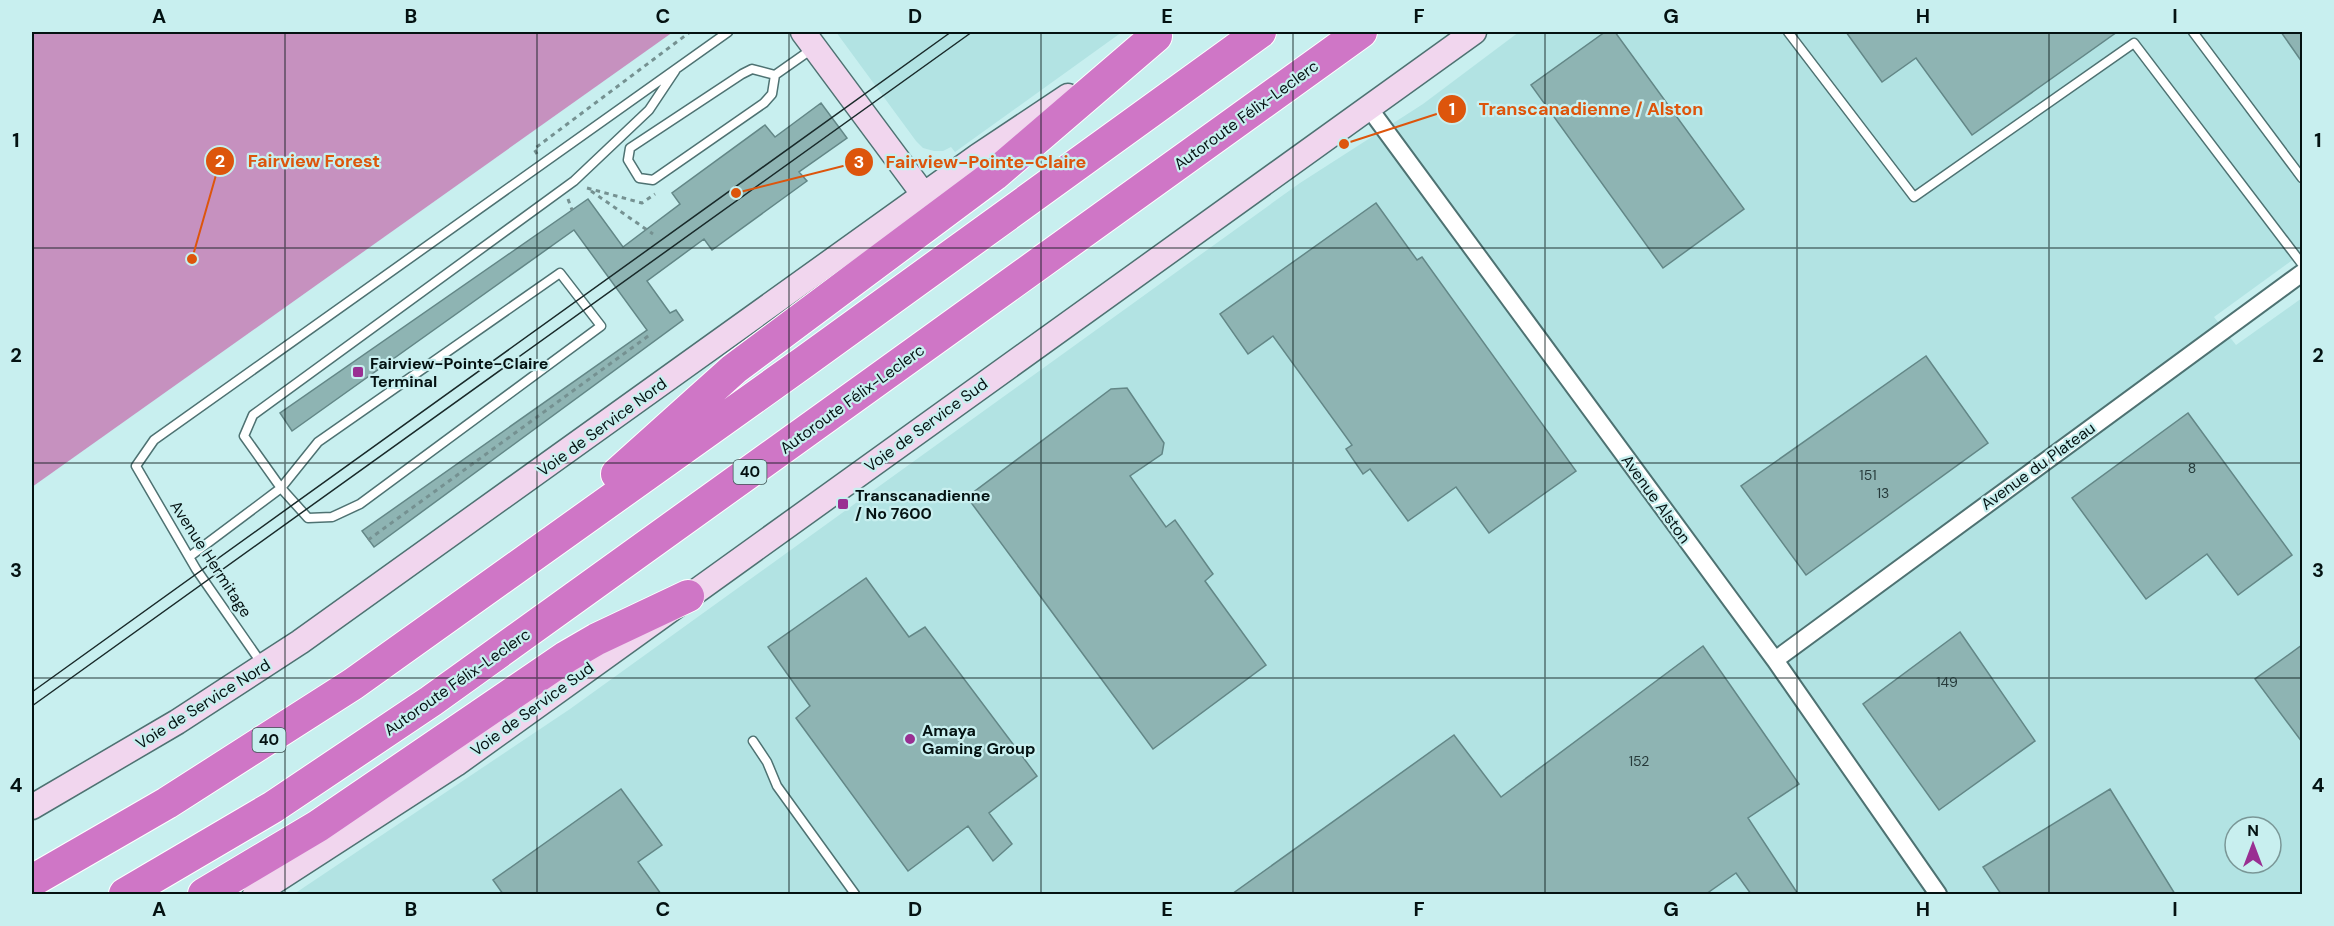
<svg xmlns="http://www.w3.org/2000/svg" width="2334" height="926" font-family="'DM Sans',sans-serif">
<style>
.built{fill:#b2e3e3;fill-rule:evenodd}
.forest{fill:#c691bf}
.building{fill:#8eb4b3;stroke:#638787;stroke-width:1.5}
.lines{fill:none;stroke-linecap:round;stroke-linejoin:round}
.lane-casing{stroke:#4e7272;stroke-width:11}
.street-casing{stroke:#4e7272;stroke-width:20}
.secondary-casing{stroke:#4e7272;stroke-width:27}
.highway-casing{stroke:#fff;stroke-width:34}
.path{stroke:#759191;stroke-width:3;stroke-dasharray:4.5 4.5;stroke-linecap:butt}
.lane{stroke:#fff;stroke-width:8}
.street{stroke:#fff;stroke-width:16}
.secondary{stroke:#f1d6ee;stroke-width:24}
.highway{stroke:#cf76c6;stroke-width:32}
.tram{stroke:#192a2a;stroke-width:1.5}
.grid{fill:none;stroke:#041212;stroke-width:1.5;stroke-opacity:0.55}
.poi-dot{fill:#992f92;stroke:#c8efef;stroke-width:2}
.labels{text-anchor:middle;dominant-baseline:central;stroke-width:4.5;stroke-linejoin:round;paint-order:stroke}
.number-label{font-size:14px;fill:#263a3a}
.shield{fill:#c8efef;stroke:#3f5454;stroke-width:1.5}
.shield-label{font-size:15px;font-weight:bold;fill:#041212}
.street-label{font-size:16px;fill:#041212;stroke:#c8efef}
.poi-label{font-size:16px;font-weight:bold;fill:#041212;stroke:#c8efef;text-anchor:start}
.leader{fill:none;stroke:#dd550c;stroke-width:2}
.callout-dot{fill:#dd550c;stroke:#c8efef;stroke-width:2}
.mark-label{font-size:18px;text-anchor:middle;font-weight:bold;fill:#fff}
.callout-label{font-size:18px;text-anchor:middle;font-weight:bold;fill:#dd550c;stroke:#c8efef;stroke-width:4.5;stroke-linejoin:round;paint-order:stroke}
.neatline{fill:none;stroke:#041212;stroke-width:2}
.grid-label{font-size:20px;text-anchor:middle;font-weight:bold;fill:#041212}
</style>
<rect width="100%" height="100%" fill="#c8efef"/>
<path class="built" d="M836,32H1122L955,152L951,147L943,151H934L923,148L916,141Z
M1519,32H2302V253L2214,317L2236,345L2302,298V894H294L570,709L1300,183L1423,104ZM2235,827H2271V863H2235Z"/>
<path class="forest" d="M32,32H673L32,487Z"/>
<path class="building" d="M1605,32H1615L1744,209L1663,268L1531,85Z
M1846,32H2117L1972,135L1916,58L1882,82Z
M2281,32H2302V62Z
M821,103L847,138L799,172L807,181L712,250L704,239L647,281L670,313L676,310L683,320L374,547L362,531L647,330L574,230L292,431L280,413L588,199L623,247L680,204L672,193L765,125L775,137Z
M1376,203L1417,260L1422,257L1576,471L1489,533L1456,487L1408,521L1370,469L1363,474L1346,449L1352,445L1273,336L1248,354L1220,314Z
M1926,356L1988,443L1806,575L1741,486Z
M1127,388L1164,443L1162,454L1130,476L1166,527L1175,520L1213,574L1205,581L1266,665L1153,749L967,497L1111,389Z
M2188,413L2292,555L2238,595L2207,554L2146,599L2072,498Z
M866,578L909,637L925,627L1037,776L989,813L1012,844L993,861L968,826L908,871L796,718L810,706L768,647Z
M1960,632L2035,741L1939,810L1863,704Z
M2302,645V742L2255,679Z
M1703,646L1799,784L1748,818L1798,894H1751L1736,873L1706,894H1232L1454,735L1501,797Z
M621,789L662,845L638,862L661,894H503L493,880Z
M2110,789L2175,894H2001L1983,867Z"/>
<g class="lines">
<g class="lane-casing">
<path id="lane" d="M1788,32L1914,197L2134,43L2302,264
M2193,32L2302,178
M775,75L752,69L742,74L630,148L628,160L639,178L653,180L764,103L772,94L775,75L812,49
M189,557L281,488L318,442L560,273L601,326L360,504L332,517L308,518L281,488L244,436L253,415L574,181L649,110L675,71
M262,664L196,569L136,466L154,440L728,32
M753,741L767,762L777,786L855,894"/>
</g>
<g class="street-casing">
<path id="street" d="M1369,108L1775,660L1938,894
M1775,660L2302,273"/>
</g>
<g class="secondary-casing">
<path id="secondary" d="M803,32L924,195
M32,807L177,722L300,642L978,156L1068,96
M255,894L456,764L1474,32"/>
</g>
<g class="highway-casing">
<path id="highway" d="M617,474L734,369L994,175L1156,36
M32,881L167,803L353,684L804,362L1260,32
M125,894L273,807L431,701L1361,32
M204,894L318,826L566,657L597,639L688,596"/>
</g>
<path class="path" d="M537,154L534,149L690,32
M587,188L642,203L655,194
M591,191L653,234
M568,199L572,210
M368,540L651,334"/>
<use href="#lane" class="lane"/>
<use href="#street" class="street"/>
<use href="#secondary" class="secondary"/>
<use href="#highway" class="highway"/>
<path class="tram" d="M32,692L951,32
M32,706L972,32"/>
</g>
<path class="grid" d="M285,32V894M537,32V894M789,32V894M1041,32V894M1293,32V894M1545,32V894M1797,32V894M2049,32V894M32,248H2302M32,463H2302M32,678H2302"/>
<g class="poi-dot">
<rect x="352" y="366" width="12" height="12" rx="3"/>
<rect x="837" y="498" width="12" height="12" rx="3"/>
<circle cx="910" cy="739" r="6"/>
</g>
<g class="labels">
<g class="number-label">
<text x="2192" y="468">8</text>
<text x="1868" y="475">151</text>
<text x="1883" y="493">13</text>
<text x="1947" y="682">149</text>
<text x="1639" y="761">152</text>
</g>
<g class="shield">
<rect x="733.5" y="460" width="33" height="24" rx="4.5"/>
<rect x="252.5" y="728" width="33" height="24" rx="4.5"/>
</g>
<g class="shield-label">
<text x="750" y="472">40</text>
<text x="269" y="740">40</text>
</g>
<g class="street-label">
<text transform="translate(1246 115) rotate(-36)">Autoroute Félix-Leclerc</text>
<text transform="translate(852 399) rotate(-36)">Autoroute Félix-Leclerc</text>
<text transform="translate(926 425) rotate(-36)">Voie de Service Sud</text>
<text transform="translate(602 427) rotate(-36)">Voie de Service Nord</text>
<text transform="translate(2038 466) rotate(-36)">Avenue du Plateau</text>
<text transform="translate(1656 499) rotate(54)">Avenue Alston</text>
<text transform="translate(211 559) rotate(57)">Avenue Hermitage</text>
<text transform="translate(457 682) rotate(-35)">Autoroute Félix-Leclerc</text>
<text transform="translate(203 704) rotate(-32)">Voie de Service Nord</text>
<text transform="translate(532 709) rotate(-36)">Voie de Service Sud</text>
</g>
<g class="poi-label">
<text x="370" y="363">Fairview-Pointe-Claire<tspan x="370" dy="18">Terminal</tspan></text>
<text x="855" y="495">Transcanadienne<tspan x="855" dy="18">/ No 7600</tspan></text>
<text x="922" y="730">Amaya<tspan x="922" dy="18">Gaming Group</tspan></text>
</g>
</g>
<path class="leader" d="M1344 144L1452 109M192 259L220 161M736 193L859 162"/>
<g class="callout-dot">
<circle cx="1344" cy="144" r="6"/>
<circle cx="192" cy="259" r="6"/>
<circle cx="736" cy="193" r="6"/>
<circle cx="1452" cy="109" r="15"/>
<circle cx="220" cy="161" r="15"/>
<circle cx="859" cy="162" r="15"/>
</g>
<g class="mark-label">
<text x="1452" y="115">1</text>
<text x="220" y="167">2</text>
<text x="859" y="168">3</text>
</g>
<g class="callout-label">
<text x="1591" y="115">Transcanadienne / Alston</text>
<text x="314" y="167">Fairview Forest</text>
<text x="986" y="168">Fairview-Pointe-Claire</text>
</g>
<rect width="2334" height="926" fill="none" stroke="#c8efef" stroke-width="66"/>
<g transform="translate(2253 845)"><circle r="28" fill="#c8efef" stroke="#7a9797" stroke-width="1.5"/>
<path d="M0-4.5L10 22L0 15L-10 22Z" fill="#992f92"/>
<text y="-9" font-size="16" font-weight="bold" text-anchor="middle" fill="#041212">N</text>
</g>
<rect x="33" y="33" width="2268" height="860" class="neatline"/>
<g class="grid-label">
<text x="159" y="23">A</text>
<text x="411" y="23">B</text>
<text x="663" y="23">C</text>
<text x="915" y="23">D</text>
<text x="1167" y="23">E</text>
<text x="1419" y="23">F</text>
<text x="1671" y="23">G</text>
<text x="1923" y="23">H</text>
<text x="2175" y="23">I</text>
<text x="16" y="147">1</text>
<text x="2318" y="147">1</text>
<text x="16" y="362">2</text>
<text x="2318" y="362">2</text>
<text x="16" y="577">3</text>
<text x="2318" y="577">3</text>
<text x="16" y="792">4</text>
<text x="2318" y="792">4</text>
<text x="159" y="916">A</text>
<text x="411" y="916">B</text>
<text x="663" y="916">C</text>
<text x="915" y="916">D</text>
<text x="1167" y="916">E</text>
<text x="1419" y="916">F</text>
<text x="1671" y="916">G</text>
<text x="1923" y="916">H</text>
<text x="2175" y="916">I</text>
</g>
</svg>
